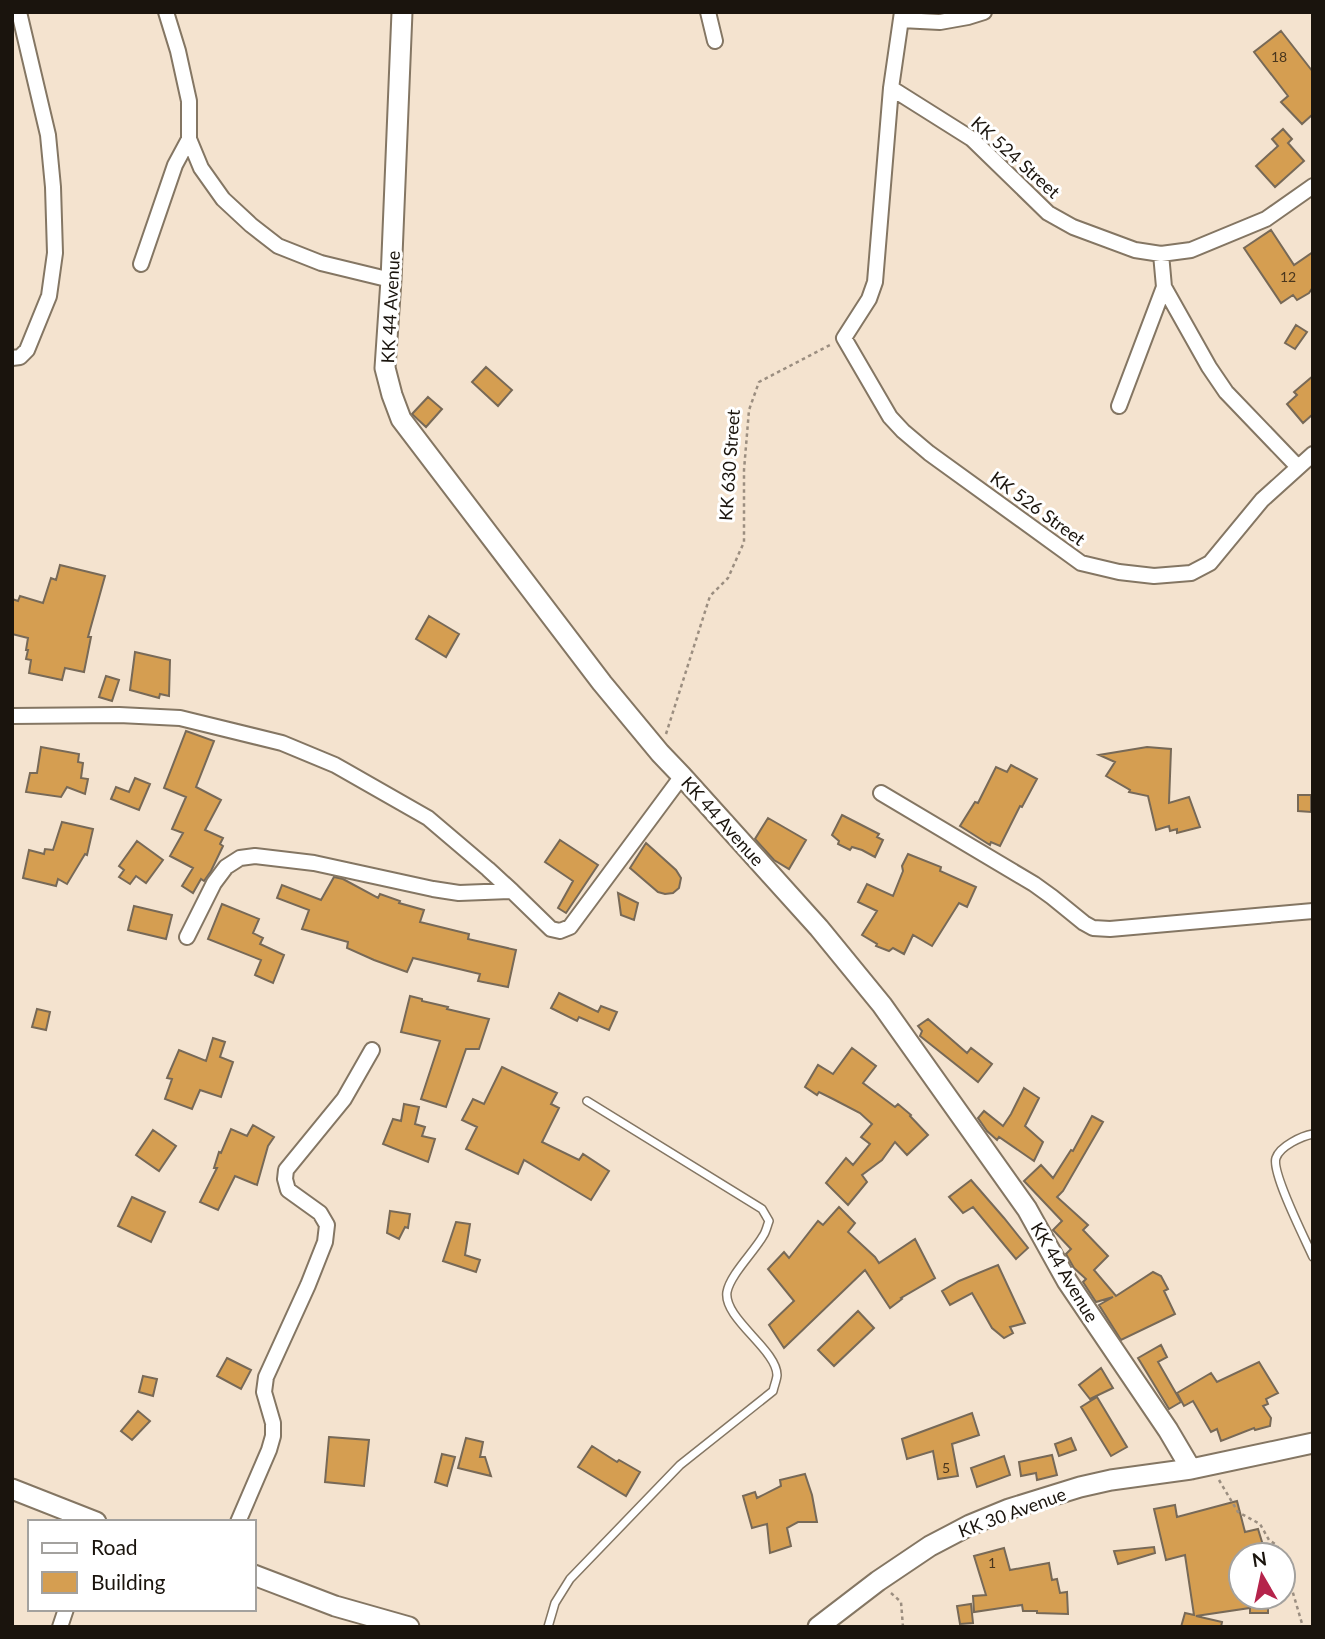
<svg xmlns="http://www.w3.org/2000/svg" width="1325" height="1639" font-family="Lato,sans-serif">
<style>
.building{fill:#d59e51;stroke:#776957;stroke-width:2}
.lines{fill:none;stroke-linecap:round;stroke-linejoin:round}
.lane-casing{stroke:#847663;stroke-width:10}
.street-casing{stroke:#847663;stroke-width:18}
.secondary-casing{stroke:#847663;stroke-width:23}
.path{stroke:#9b8e80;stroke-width:2.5;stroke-dasharray:3.5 3.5;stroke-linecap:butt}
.lane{stroke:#fff;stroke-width:7}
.street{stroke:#fff;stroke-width:14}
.secondary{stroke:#fff;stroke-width:19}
.labels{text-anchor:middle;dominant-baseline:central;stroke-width:6;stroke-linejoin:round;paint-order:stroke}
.number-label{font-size:14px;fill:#49361e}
.street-label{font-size:18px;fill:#1a140d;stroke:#fff}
</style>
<rect width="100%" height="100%" fill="#f4e3cf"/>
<path class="building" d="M1281,31L1313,72V114L1302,124L1281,102L1288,96L1254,52Z
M1283,129L1292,139L1288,143L1304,161L1275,187L1256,166L1278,146L1272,139Z
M1271,230L1294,265L1313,252V287L1309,293L1297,300L1293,295L1281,303L1244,248Z
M1296,325L1307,332L1295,349L1285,343Z
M486,367L512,390L498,406L472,382Z
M1313,376V414L1303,423L1287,404L1297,395L1294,392Z
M428,397L442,409L426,427L412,414Z
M60,565L105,576L88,637H91L84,672L65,668L62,680L29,673L31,660L26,659L28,650H26L28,638L12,634V599L18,601L20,596L43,603L51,578L56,580Z
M429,616L459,634L446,657L416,639Z
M135,652L170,660L169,696L160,694L159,698L130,690Z
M106,676L119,680L112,701L99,697Z
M186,731L214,741L196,787L221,800L205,830L223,838L220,844L223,846L211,871L204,881L201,879L193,893L182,886L193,868L170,856L183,833L172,829L186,797L164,788Z
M41,747L79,754L78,762L83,763L81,778L88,779L85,794L67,787L61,797L26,792L30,773H37Z
M1147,747L1171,749L1169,803L1189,797L1200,827L1177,833V829L1170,831L1169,826L1156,830L1148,796L1129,792L1130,790L1106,776L1115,762L1099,755Z
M1011,765L1037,779L1022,807L1020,806L1000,846L991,842L990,845L960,826L975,802L978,803L996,767L1007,772Z
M135,778L150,784L139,810L111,799L116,787L129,792Z
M1298,795H1311V812L1298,811Z
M842,815L879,834L877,837L883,840L875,857L862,850L852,847L850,850L838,844L839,841L832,835Z
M768,818L806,840L789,869L774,860L755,839Z
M62,822L93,829L87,855L85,854L67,884L58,879L56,886L23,878L29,850L44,854L45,849L53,850Z
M560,840L598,865L566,913L558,908L573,881L545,862Z
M137,841L163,860L146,883L136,876L130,884L119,877L124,870L119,866Z
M646,843L676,870L681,878L679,888L673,893L665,894L658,892L630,868Z
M908,854L941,867L940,871L976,887L967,907L959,903L932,946L913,935L904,954L893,948L889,951L876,946L877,944L862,935L877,911L858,902L867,884L893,896L903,871L902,866Z
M334,877L343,879L378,898L380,894L400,901L399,903L424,910L420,922L469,934L468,939L516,950L508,987L478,981L480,974L413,958L407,972L374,960L347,948L348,942L302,929L309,910L277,898L282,885L321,900Z
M618,893L638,903L634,920L621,915Z
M222,904L259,919L253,933L263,938L260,944L284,955L273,983L255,975L261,960L208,939Z
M134,906L172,915L166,939L128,930Z
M559,993L598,1012L601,1006L617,1012L609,1030L579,1017L577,1021L551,1008Z
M410,996L422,999V1001L448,1007L447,1009L489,1019L479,1049H466L446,1107L421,1099L440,1041L401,1032Z
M37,1009L50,1012L46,1030L32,1027Z
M928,1019L967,1053L971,1048L992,1064L978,1082L920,1036L922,1031L918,1026Z
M213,1038L225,1042L220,1057L233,1062L221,1097L200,1090L192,1109L165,1099L172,1079L167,1078L179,1050L206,1061Z
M852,1048L876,1066L863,1083L895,1107L898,1104L911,1115L910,1116L928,1135L907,1155L895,1142L882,1160L862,1175L867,1182L848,1205L826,1183L846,1158L853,1165L870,1144L861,1137L872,1124L860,1113L833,1099L819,1092L817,1095L805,1087L818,1065L833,1074Z
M502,1067L557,1093L551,1104L559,1108L542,1142L579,1160L583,1154L609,1171L591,1200L524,1160L518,1174L466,1149L477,1127L462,1120L473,1099L484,1104Z
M1024,1088L1039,1098L1025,1126L1043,1142L1034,1161L999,1137L997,1140L987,1131L978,1118L984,1111L1003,1126L1011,1114Z
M404,1104L419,1107L415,1124L425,1127L422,1136L435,1139L428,1162L383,1144L393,1119L401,1121Z
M1092,1116L1103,1122L1063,1191L1057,1197L1088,1225L1083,1230L1108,1256L1094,1270L1116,1296L1153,1272L1161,1276L1168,1289L1164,1291L1175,1314L1121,1340L1099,1305L1113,1297L1096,1302L1083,1282L1086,1279L1074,1268L1066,1254L1071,1249L1053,1230L1062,1221L1024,1181L1041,1165L1053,1178L1071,1150L1073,1151Z
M253,1125L274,1137L268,1146L257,1185L235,1176L218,1210L200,1202L217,1168H214L219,1152L221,1153L231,1129L247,1136Z
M153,1130L176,1146L159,1171L136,1155Z
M971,1180L1004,1218L1028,1248L1016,1259L973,1207L963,1213L949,1197Z
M132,1197L165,1212L151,1242L118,1226Z
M839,1207L855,1223L848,1232L875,1257L879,1263L915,1239L935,1278L901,1298L902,1299L890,1308L865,1270L784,1348L769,1325L794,1301L768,1269L784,1252L789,1258L818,1221L823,1225Z
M390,1211L410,1214L408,1228L405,1227L399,1239L387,1233Z
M456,1222L470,1224L465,1255L480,1260L476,1272L443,1261Z
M998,1265L1025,1323L1010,1327L1013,1333L1004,1338L992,1328L972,1293L950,1305L942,1291L959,1281Z
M858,1311L874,1328L834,1366L818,1350Z
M1161,1345L1167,1357L1158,1362L1181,1402L1169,1409L1138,1358Z
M227,1358L251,1370L241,1389L217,1376Z
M1259,1362L1278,1393L1266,1399L1268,1404L1263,1406L1271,1418L1270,1426L1255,1430L1254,1428L1221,1441L1217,1429L1211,1432L1193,1401L1184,1406L1177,1393L1211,1373L1217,1382Z
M1101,1368L1113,1388L1090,1399L1079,1385Z
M143,1376L157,1379L153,1396L139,1392Z
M1097,1397L1127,1447L1111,1456L1081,1407Z
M138,1411L150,1421L132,1440L121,1431Z
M972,1413L979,1435L952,1444L958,1476L938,1479L933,1451L907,1459L902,1439Z
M329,1437L369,1440L364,1486L325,1482Z
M466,1438L483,1442L480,1457H485L491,1476L458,1468Z
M1071,1438L1076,1450L1059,1456L1055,1444Z
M592,1446L617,1462L619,1460L640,1472L626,1496L578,1467Z
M442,1454L455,1457L447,1486L435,1482Z
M1052,1455L1057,1475L1037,1480L1036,1473L1021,1476L1019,1462Z
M1004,1456L1010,1475L977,1487L971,1468Z
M805,1474L812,1495L817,1522H798L787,1528L791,1546L770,1553L767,1524L752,1528L743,1496L755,1492L757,1498L781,1486L780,1480Z
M1237,1501L1245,1532L1258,1529L1266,1555H1241V1597H1271L1272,1605H1268V1613H1250V1608L1196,1616L1222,1622L1221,1627H1181L1185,1613L1194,1615L1185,1555L1166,1560L1154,1509L1175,1505L1177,1517Z
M1154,1547L1155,1553L1118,1564L1114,1551Z
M1004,1548L1010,1570L1049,1563L1052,1580L1057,1579L1060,1593L1067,1592L1068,1614L1037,1613V1611H1023L1022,1605L974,1612L973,1596L986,1595L974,1556Z
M971,1604L973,1623L960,1624L957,1606Z"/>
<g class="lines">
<g class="lane-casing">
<path id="lane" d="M1313,1134C1302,1136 1280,1146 1276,1158C1271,1172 1305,1239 1313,1257
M548,1627L555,1603L570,1579L680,1465L773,1391C774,1386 777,1379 777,1375C777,1350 723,1318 727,1292C730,1275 754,1252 763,1236C766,1232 767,1226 769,1221L762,1209L587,1101"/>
</g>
<g class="street-casing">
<path id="street" d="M166,12L178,51L189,101V139L201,168L223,199L251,225L278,246L321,263L391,280
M708,12L715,41
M902,12L891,88L875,282L869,299L844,338L890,417L903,431L929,453L1081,563L1119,572L1154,576L1191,573L1210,563L1262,500L1313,454
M901,20L940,22L968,17L984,12
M891,88L972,139L1048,213L1073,227L1135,250L1161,254L1191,250L1266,219L1313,186
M1161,254L1164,287L1209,367L1226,392L1298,467
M141,264L175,165L189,139
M12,358L20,357L27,350L49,296L55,253L53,187L48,135L19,12
M1119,406L1164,287
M12,716L119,715L180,718L282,743L335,765L428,818L488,869L512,891
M881,793L1034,884L1052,897L1084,923L1093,928L1110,929L1313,911
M187,937L214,883L226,867L240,858L255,856L314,863L433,889L459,893L512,891L551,929L560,931L570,927L682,776
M238,1522L269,1450L273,1436V1423L264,1392L266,1377L308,1285L325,1242L327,1225L320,1213L288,1190L285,1179L286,1170L344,1099L372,1050
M60,1627L66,1609"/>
</g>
<g class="secondary-casing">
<path id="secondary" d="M402,12L391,280L385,368L392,395L401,419L602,683L660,753L682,776L819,928L882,1005L1027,1209L1067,1281L1168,1430L1191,1469
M12,1489L96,1522
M254,1575L335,1606L409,1627
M818,1627L878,1581L930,1546L970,1525L1009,1509L1080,1487L1111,1480L1191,1469L1313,1443"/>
</g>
<path class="path" d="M666,734L710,596L728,578L744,542V470L749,410L759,382L830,345
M1219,1480L1238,1512L1260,1524L1269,1540L1275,1544L1280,1550L1282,1555
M1283,1559L1303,1627
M891,1593L901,1602L903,1627"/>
<use href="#lane" class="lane"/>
<use href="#street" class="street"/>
<use href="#secondary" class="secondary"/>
</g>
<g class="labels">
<g class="number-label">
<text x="1279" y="56">18</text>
<text x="1288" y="276">12</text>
<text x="946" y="1467">5</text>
<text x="992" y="1562">1</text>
</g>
<g class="street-label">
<text transform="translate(1016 157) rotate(42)">KK 524 Street</text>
<text transform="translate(390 307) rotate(-87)">KK 44 Avenue</text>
<text transform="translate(729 465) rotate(-86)">KK 630 Street</text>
<text transform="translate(1038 508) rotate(36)">KK 526 Street</text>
<text transform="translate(723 821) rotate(48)">KK 44 Avenue</text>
<text transform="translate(1065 1272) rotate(59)">KK 44 Avenue</text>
<text transform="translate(1012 1512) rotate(-20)">KK 30 Avenue</text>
</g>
</g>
<rect width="1325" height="1639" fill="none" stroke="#1a140d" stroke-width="28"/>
<rect x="28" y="1520" width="228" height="91" fill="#ffffff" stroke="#a3a19e" stroke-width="2"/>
<rect x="42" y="1543" width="35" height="10" fill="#ffffff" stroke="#a3a19e" stroke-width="2"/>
<text x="91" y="1555" font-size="21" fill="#1a140d">Road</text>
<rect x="42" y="1572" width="35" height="21" fill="#d59e51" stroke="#a3a19e" stroke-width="2"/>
<text x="91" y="1590" font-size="21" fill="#1a140d">Building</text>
<g transform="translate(1262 1576) rotate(351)"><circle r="33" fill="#ffffff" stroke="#a3a19e" stroke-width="2"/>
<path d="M0-5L12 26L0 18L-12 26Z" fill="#b5244b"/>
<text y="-10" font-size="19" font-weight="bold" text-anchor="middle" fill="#1a140d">N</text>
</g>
</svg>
